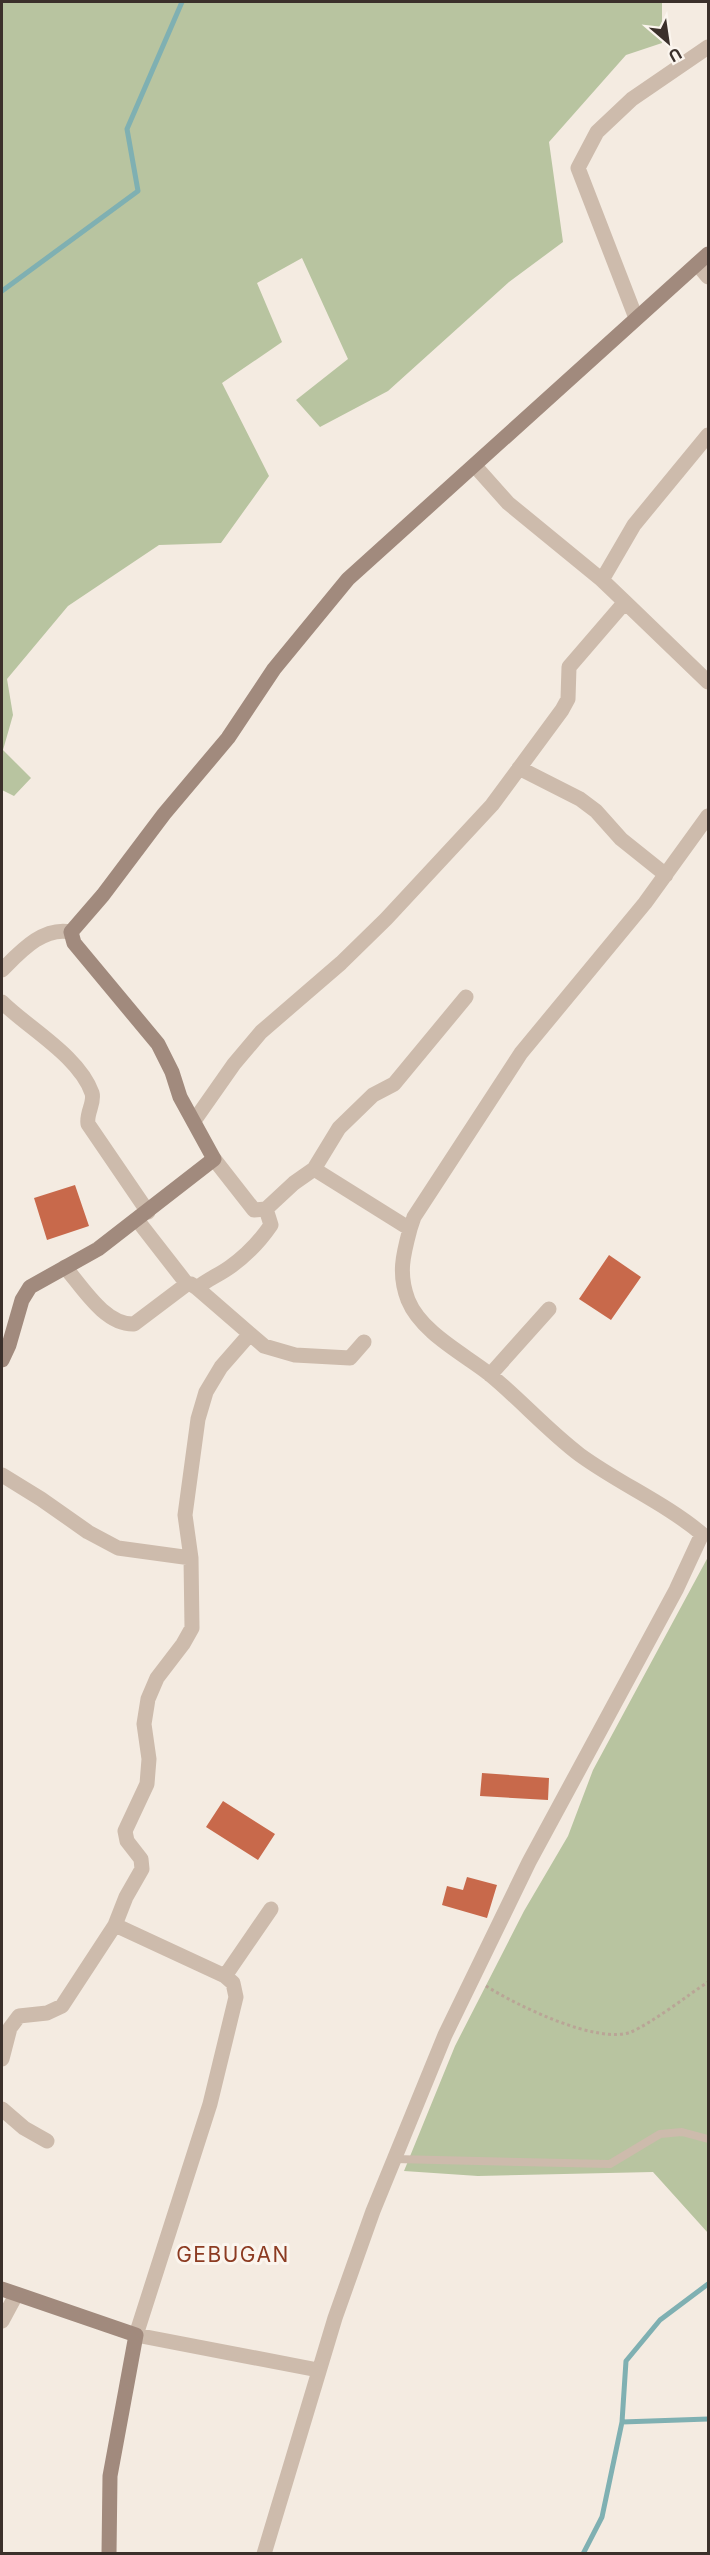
<svg xmlns="http://www.w3.org/2000/svg" width="710" height="2555" font-family="Inter,sans-serif">
<style>
.green{fill:#b8c4a0}
.lines{fill:none;stroke-linecap:round;stroke-linejoin:round}
.stream{stroke:#7fb0b2;stroke-width:5}
.building{fill:#c8694b}
.path{stroke:#b9a596;stroke-width:3;stroke-dasharray:3 3;stroke-linecap:butt}
.lane{stroke:#cdbbac;stroke-width:8}
.street{stroke:#cdbbac;stroke-width:15}
.secondary{stroke:#a18a7d;stroke-width:15}
.labels{text-anchor:middle;dominant-baseline:central;stroke-width:6;stroke-linejoin:round;paint-order:stroke}
.quarter-label{font-size:21px;letter-spacing:1.5px;fill:#8c3b22;stroke:#fbf5ee}
</style>
<rect width="100%" height="100%" fill="#f4ebe1"/>
<path class="green" d="M2,2H662V43L626,55L549,142L563,242L509,282L388,391L320,427L296,400L348,359L302,258L257,283L282,342L222,383L269,476L221,543L159,545L68,606L7,679L13,715L3,750L31,778L14,796L2,790Z
M708,1557V2233L653,2172L478,2176L404,2171L455,2046L524,1911L568,1836L593,1770Z"/>
<g class="lines">
<path class="stream" d="M2,291L138,191L127,129L182,2
M622,2422L708,2419
M583,2554L602,2517L622,2422L626,2361L660,2320L708,2284"/>
</g>
<path class="building" d="M75,1185L89,1226L47,1240L34,1198Z
M609,1255L641,1277L611,1320L579,1299Z
M482,1773L549,1778L548,1800L480,1796Z
M223,1801L275,1834L258,1860L206,1827Z
M467,1877L497,1885L487,1918L442,1905L447,1886L463,1890Z"/>
<g class="lines">
<path class="path" d="M486,1986C516,2005 597,2045 631,2032C652,2023 688,1995 708,1982"/>
<path class="lane" d="M394,2159L610,2164L660,2134L682,2132L708,2139"/>
<path class="street" d="M697,264L708,277
M636,318L578,168L597,132L632,99L708,47
M602,580L634,525L708,435
M625,602L708,682
M519,768L580,799L596,811L621,839L666,875
M2,970C20,952 43,926 71,932
M2,1002C28,1028 79,1056 92,1093C95,1103 86,1113 88,1124L148,1212
M194,1121L234,1064L261,1032L341,963L386,919L492,805L562,710L568,699L569,667L625,602L602,580L508,503L475,466
M214,1159L254,1210L266,1209L294,1183L314,1169L410,1229L414,1217L521,1053L645,903L708,816
M314,1169L339,1128L373,1095L394,1084L466,997
M65,1267C83,1288 105,1325 134,1324L187,1284L138,1221
M191,1284L197,1288C208,1279 219,1275 230,1267C247,1255 260,1241 271,1225L266,1209
M197,1288L264,1346L295,1355L350,1358L364,1342
M490,1375L549,1309
M2,1475L41,1499L88,1532L118,1548L191,1558L192,1628L183,1644L157,1678L148,1699L144,1724L149,1759L147,1784L125,1831L127,1841L141,1859L142,1869L126,1897L115,1925L62,2006L47,2013L19,2016L10,2028L2,2059
M191,1558L185,1515L198,1419L206,1392L221,1367L249,1335
M115,1925L225,1976L233,1983L236,1997L210,2104L136,2335L318,2370
M225,1976L271,1909
M2,2109L24,2128L47,2141
M2,2321L16,2295
M264,2554L335,2318L373,2211L445,2035L529,1862L676,1590L702,1534C665,1503 620,1484 580,1455C547,1430 520,1399 488,1373C462,1353 421,1332 408,1300C398,1274 403,1255 410,1229"/>
<path class="secondary" d="M2,1360L9,1345L22,1300L30,1287L98,1249L214,1159L180,1097L172,1072L158,1044L74,943L71,932L103,895L164,814L228,738L274,669L348,579L708,254
M2,2289L136,2335L110,2476L109,2554"/>
</g>
<g class="labels">
<g class="quarter-label">
<text x="233" y="2254">GEBUGAN</text>
</g>
</g>
<rect width="710" height="2555" fill="none" stroke="#3b302b" stroke-width="6"/>
<g transform="translate(668 42) rotate(151)" stroke="#fbf5ee" stroke-width="4.5" paint-order="stroke">
<path d="M0-4.5L10 22L0 15L-10 22Z" fill="#3b302b"/>
<text y="-9" font-size="16" font-weight="bold" text-anchor="middle" fill="#3b302b">U</text>
</g>
</svg>
